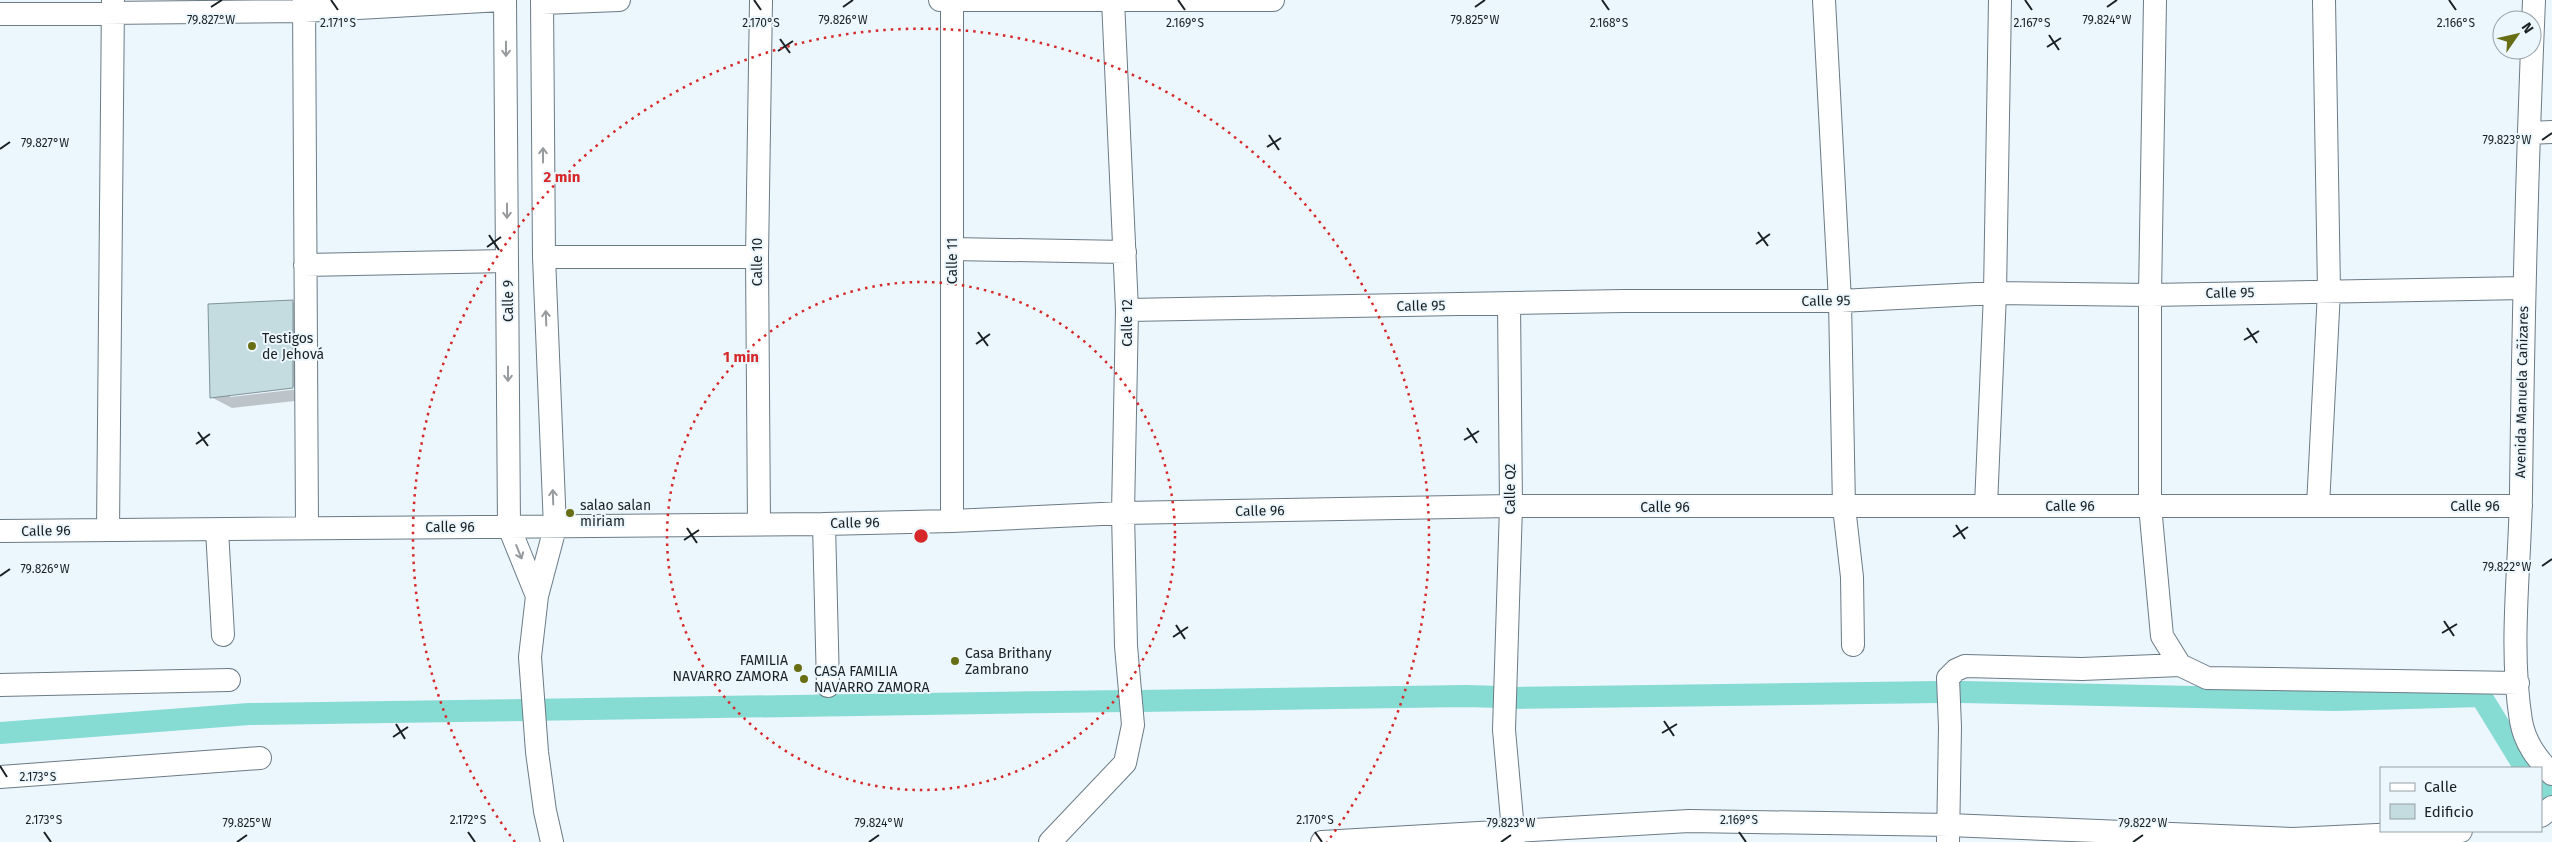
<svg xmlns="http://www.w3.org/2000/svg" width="2552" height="842" font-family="'Fira Sans',sans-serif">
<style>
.shadow{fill:#0003;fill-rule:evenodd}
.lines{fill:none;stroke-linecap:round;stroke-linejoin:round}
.canal{stroke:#86dbd3;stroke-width:22}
.building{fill:#c4dbe0;stroke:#7e9398}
.minor-casing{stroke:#6b7b86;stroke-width:24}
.minor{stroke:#fff;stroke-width:22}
.oneway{stroke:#989b9d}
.ticks{fill:none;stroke:#1a2125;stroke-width:2}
.ring{fill:none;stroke:#d62828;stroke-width:2.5;stroke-dasharray:2.5 5}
.poi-dot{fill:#686e13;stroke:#ebf6fd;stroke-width:2}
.labels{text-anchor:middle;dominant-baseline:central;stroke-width:4;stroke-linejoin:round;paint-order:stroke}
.street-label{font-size:14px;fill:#1a2125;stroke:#ebf6fd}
.poi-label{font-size:14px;fill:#1a2125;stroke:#ebf6fd;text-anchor:start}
.ticks-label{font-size:12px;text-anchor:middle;fill:#1a2125;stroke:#ebf6fd;stroke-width:4;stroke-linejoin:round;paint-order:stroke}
.centre{fill:#d62828;stroke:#ebf6fd;stroke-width:2.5}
.ring-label{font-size:15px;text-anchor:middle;font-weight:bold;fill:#d62828;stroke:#ebf6fd;stroke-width:4;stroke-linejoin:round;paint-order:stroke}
</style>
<rect width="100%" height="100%" fill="#ebf6fd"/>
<path class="shadow" d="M292,302L312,313L313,399L232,408L211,397ZM299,386V389L230,397V394Z"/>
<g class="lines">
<path class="canal" d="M1962,692L2335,700L2481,696L2525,768
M1511,698L1939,692
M1139,701L1466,696L1501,697
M0,733L249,714L1125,701
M2541,789L2542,790"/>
</g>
<path class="building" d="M293,300V388L210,398L208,304Z"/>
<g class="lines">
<g class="minor-casing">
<path id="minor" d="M304,0L307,527
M505,0L509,527L537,596
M542,0L544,257L555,528L537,596L530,657L537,752L545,811L552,842
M940,0H1273
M952,0V521
M1824,0L1840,301L1844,507L1852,577L1853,645
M2155,0L2150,295V506L2162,636L2180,665L2207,678L2518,683
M2534,0C2527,164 2523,328 2521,493C2520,569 2509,645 2521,721C2525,743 2537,759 2552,774
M543,3L619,0
M0,14L304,11L502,0
M2529,133L2552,132
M952,249L1125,252
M544,257H757
M305,265L507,261
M1509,304L1511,506L1504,730L1514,842
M1127,310L1624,301H1840L1995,293L2150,295L2524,288
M1986,506L1995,293L2000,0
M2318,506L2329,291L2324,0
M759,524L757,257L761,0
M824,524L828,686
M108,530L113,0
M217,530L223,635
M0,531L824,524L952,521L1123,513L1511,506H2521
M0,685L229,680
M0,777L260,758
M2541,816L2552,807
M1050,842L1125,763L1133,725L1126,646L1123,513L1127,310L1113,0
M1322,842L1689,821L1949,825L2293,839L2461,831
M1948,842L1950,727L1948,678L1956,670L1965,666L2082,669L2180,665"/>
</g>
<use href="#minor" class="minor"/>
</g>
<defs><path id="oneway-shaft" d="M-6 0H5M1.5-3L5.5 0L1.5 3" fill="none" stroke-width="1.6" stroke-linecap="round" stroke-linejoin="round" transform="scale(1.25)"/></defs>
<g class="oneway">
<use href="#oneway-shaft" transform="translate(506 49) rotate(90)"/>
<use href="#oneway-shaft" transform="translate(543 155) rotate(-90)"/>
<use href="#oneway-shaft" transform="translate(507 211) rotate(90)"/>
<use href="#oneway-shaft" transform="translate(546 318) rotate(-92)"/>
<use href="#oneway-shaft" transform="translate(508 374) rotate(90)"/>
<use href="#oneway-shaft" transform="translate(553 497) rotate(-92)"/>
<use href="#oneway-shaft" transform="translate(519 552) rotate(68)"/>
</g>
<path class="ticks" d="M331,0L338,10M754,0L761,10M1178,0L1185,10M1602,0L1609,10M2025,0L2032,10M2449,0L2456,10M211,7L222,0M843,7L853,0M1475,7L1485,0M2107,7L2117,0M2049,35L2059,50M780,39L790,53M2047,47L2061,38M778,51L793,41M1269,135L1279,150M2542,140L2552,133M1267,147L1281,138M0,149L10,142M1758,232L1768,246M489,235L499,250M1756,244L1770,234M487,247L501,237M2247,328L2257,343M978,332L988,346M2244,340L2259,331M976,344L990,334M1467,428L1477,443M198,432L208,446M1464,440L1479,431M196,444L210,434M1956,525L1965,539M687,528L697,543M1953,537L1968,527M684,540L699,530M2542,566L2552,559M0,576L10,569M2444,621L2454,636M1176,625L1185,639M2442,633L2457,624M1173,637L1188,627M1664,721L1674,736M396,724L405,739M1662,733L1677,724M393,737L408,727M0,766L7,777M44,832L51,842M468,832L475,842M1315,832L1322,842M1739,832L1746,842M237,842L247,835M869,842L879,835M1501,842L1511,835M2133,842L2143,835"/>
<g class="ring">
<circle cx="921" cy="536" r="254"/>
<path d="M515 842A508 508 0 1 1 1327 842"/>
</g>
<g class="poi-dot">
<circle cx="252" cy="346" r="5"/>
<circle cx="570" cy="513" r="5"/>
<circle cx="955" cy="661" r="5"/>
<circle cx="798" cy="668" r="5"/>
<circle cx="804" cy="679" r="5"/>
</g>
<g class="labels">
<g class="street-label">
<text transform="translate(952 261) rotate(-90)">Calle 11</text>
<text transform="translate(757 262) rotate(-90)">Calle 10</text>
<text transform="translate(2230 293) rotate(-1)">Calle 95</text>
<text transform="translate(508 301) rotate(-90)">Calle 9</text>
<text transform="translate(1826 301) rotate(-1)">Calle 95</text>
<text transform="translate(1421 306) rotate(-1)">Calle 95</text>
<text transform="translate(1127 323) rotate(-90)">Calle 12</text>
<text transform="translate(2522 392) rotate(-89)">Avenida Manuela Cañizares</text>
<text transform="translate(1510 489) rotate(-90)">Calle Q2</text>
<text x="2070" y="506">Calle 96</text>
<text x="2475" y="506">Calle 96</text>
<text x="1665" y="507">Calle 96</text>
<text transform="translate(1260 511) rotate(-1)">Calle 96</text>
<text transform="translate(855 523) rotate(-1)">Calle 96</text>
<text x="450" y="527">Calle 96</text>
<text transform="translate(46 531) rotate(-1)">Calle 96</text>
</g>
<g class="poi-label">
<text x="262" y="338">Testigos<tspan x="262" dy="16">de Jehová</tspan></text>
<text x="580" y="505">salao salan<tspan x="580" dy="16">miriam</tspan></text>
<text x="965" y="653">Casa Brithany<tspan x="965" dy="16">Zambrano</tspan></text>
<text x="788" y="660" text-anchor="end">FAMILIA<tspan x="788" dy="16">NAVARRO ZAMORA</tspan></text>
<text x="814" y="671">CASA FAMILIA<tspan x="814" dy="16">NAVARRO ZAMORA</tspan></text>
</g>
</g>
<g class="ticks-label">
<text x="211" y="24">79.827°W</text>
<text x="2107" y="24">79.824°W</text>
<text x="843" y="24">79.826°W</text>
<text x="1475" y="24">79.825°W</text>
<text x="1609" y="27">2.168°S</text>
<text x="2456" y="27">2.166°S</text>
<text x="338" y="27">2.171°S</text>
<text x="761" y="27">2.170°S</text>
<text x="1185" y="27">2.169°S</text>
<text x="2032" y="27">2.167°S</text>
<text x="2507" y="144">79.823°W</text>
<text x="45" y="147">79.827°W</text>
<text x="2507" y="571">79.822°W</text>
<text x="45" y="573">79.826°W</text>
<text x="38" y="781">2.173°S</text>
<text x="44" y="824">2.173°S</text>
<text x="468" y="824">2.172°S</text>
<text x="1315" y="824">2.170°S</text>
<text x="1739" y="824">2.169°S</text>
<text x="247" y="827">79.825°W</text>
<text x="879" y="827">79.824°W</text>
<text x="1511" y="827">79.823°W</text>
<text x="2143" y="827">79.822°W</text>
</g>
<circle cx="921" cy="536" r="8" class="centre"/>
<g class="ring-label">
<text x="562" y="182">2 min</text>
<text x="741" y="362">1 min</text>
</g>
<rect x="2380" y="767" width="162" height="65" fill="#ebf6fd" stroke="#97a1a7"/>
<rect x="2390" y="783" width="25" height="8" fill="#ffffff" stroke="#97a1a7"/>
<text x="2424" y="792" font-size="15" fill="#1a2125">Calle</text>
<rect x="2390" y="804" width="25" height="15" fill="#c4dbe0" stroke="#97a1a7"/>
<text x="2424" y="817" font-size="15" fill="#1a2125">Edificio</text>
<g transform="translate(2517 35) rotate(56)"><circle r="24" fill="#ebf6fd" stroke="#97a1a7"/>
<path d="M0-4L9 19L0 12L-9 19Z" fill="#686e13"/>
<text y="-8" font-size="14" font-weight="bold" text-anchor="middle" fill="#1a2125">N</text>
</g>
</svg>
